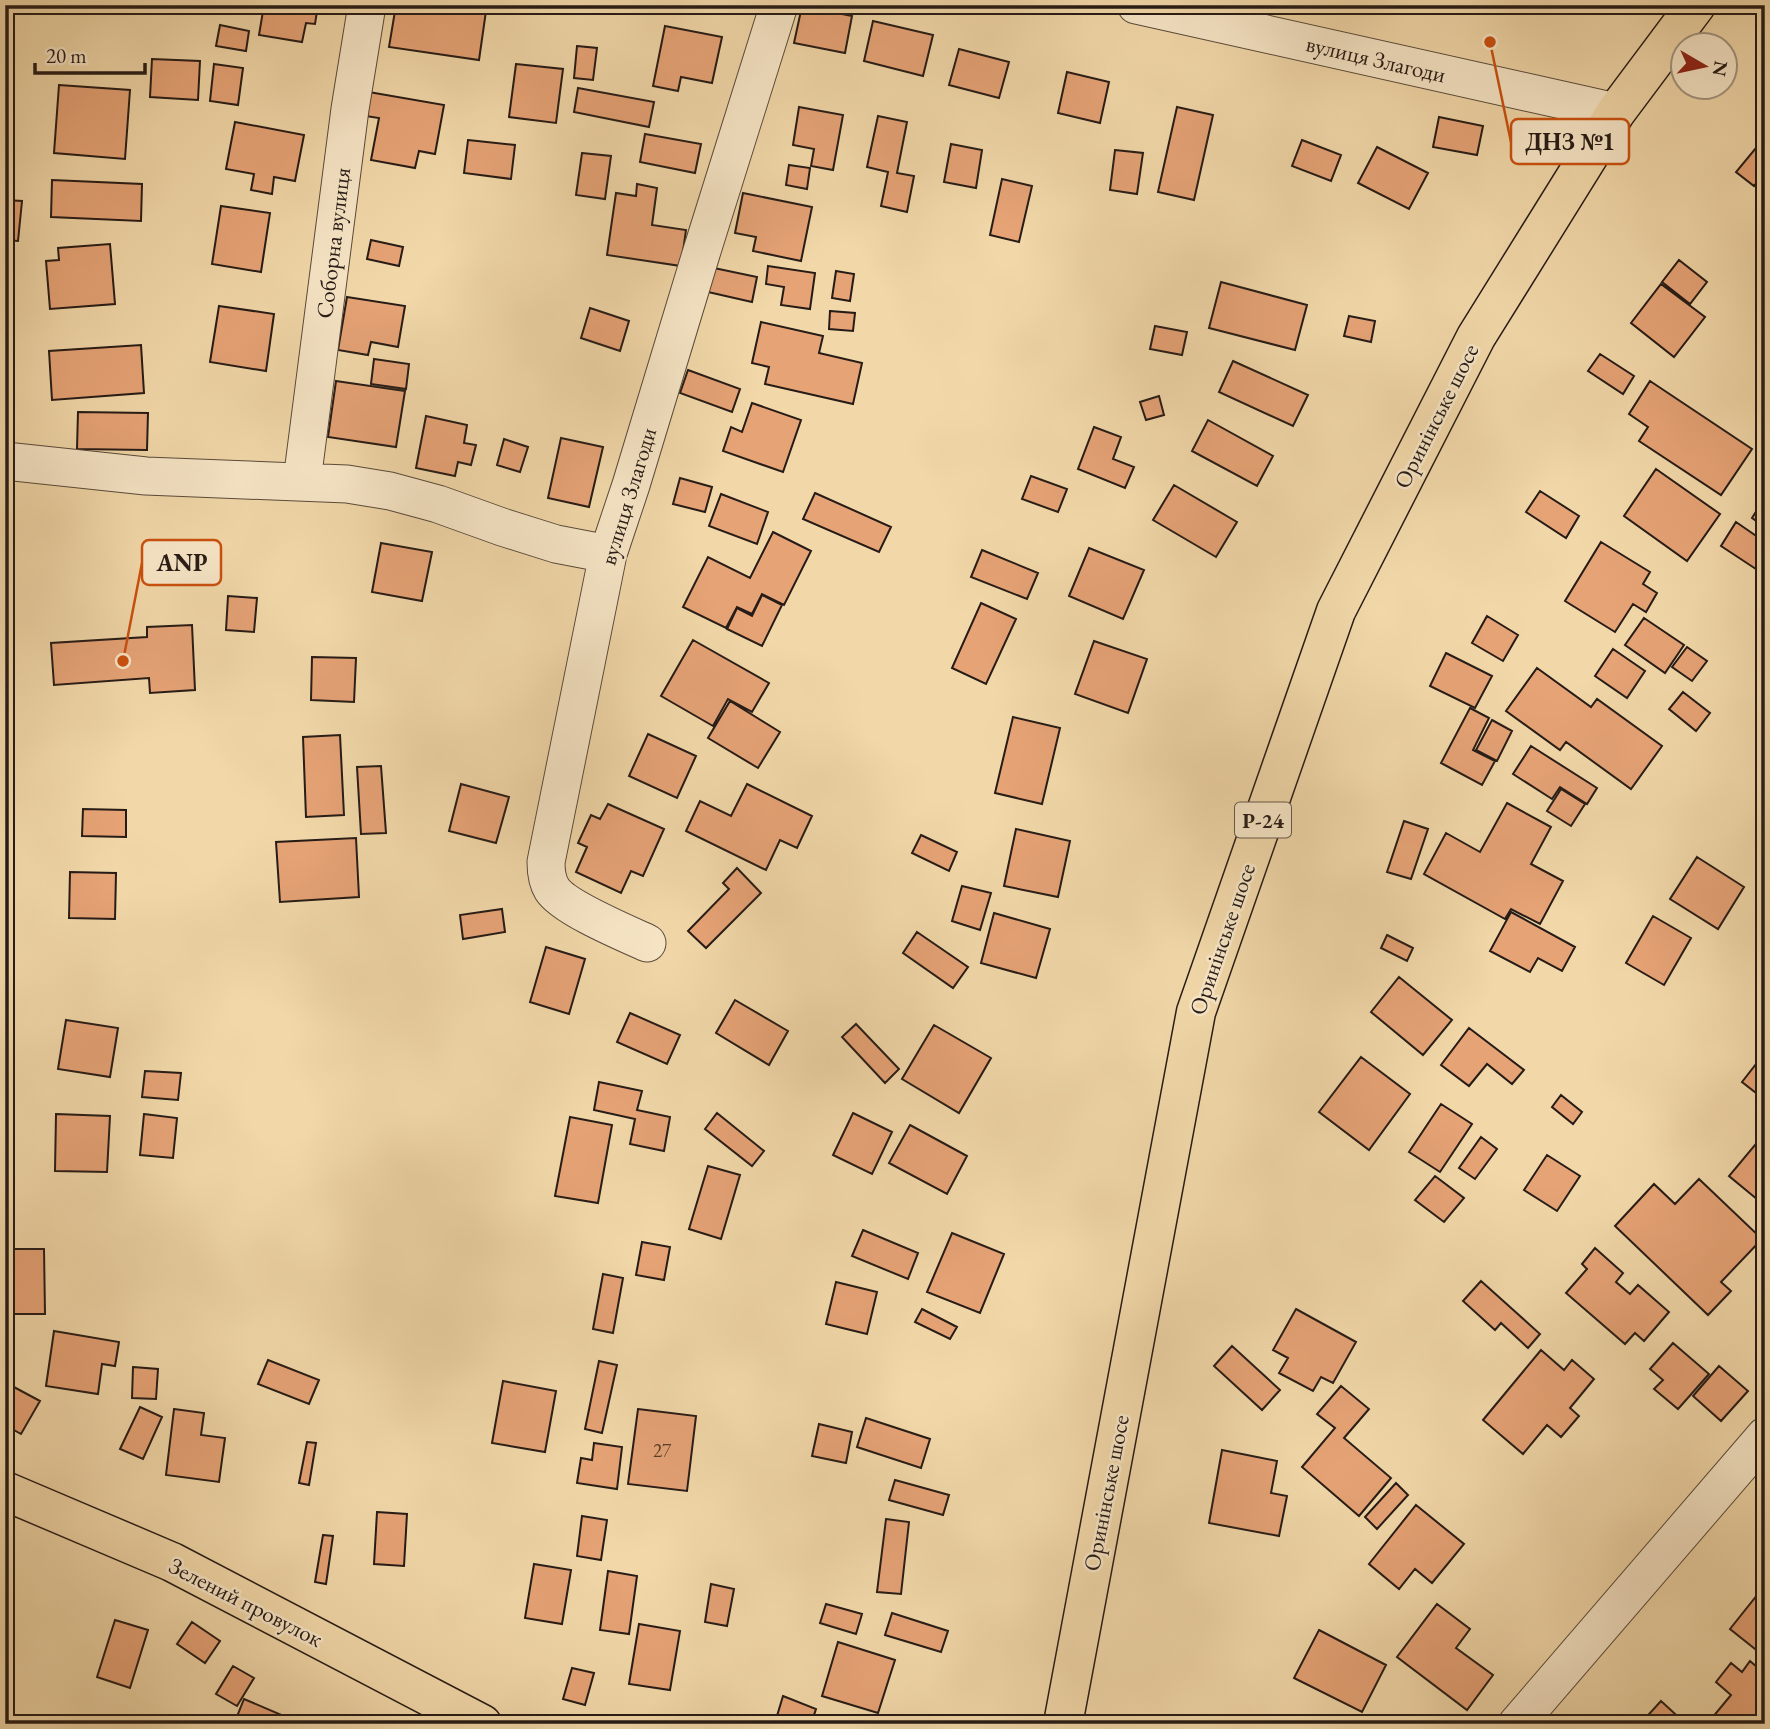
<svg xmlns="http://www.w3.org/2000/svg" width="1770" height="1729" font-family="'EB Garamond',serif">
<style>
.building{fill:#e6a376;stroke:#261b16;stroke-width:2}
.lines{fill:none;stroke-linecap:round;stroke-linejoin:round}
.minor-casing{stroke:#594a3b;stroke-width:39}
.major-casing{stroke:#261b16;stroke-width:41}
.minor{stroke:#f7e6c7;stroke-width:37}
.major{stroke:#f2d8a9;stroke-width:38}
.labels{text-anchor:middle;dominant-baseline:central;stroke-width:5;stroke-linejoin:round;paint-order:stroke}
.number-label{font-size:19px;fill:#563d2e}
.shield{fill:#f7e6c7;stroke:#65584b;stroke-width:2}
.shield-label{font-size:21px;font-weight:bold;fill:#261b16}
.street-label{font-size:23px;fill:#261b16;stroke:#f7e6c7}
.leader{fill:none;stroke:#cb500e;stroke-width:2.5}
.callout-dot{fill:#cb500e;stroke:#f7e6c7;stroke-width:2.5}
.callout{fill:#f7e6c7;stroke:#cb500e;stroke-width:2.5}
.callout-label{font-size:24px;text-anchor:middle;font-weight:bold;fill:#261b16}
</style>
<rect width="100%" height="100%" fill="#f2d8a9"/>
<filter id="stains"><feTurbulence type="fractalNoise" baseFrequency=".00286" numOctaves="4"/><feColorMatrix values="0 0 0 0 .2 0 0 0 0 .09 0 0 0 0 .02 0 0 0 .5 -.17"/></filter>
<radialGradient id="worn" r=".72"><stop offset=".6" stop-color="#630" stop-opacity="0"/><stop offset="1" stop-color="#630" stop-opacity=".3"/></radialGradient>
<path class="building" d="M264,5H318L315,24L306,23L302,42L259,35Z
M396,5H446L486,11L479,60L389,47Z
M802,6L852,16L845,53L794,43Z
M873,21L933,35L923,76L864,61Z
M220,25L249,31L246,51L216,46Z
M665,26L722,37L712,83L681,77L678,91L653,86Z
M577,46L597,48L593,80L574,78Z
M959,49L1009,62L999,98L949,85Z
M5,52H14L13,84H5Z
M152,59L200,61L198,100L150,97Z
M214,64L243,68L238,105L210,101Z
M516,64L563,69L556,123L509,117Z
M1067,72L1109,82L1100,123L1058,113Z
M59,85L130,90L125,159L54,153Z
M578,88L654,102L649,127L574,112Z
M363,91L444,105L435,154L419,151L415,168L371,160L379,118L359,115Z
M799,107L843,115L833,170L811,166L814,149L793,145Z
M1177,107L1213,115L1194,200L1158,192Z
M878,116L907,122L897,173L914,176L907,212L881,206L888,172L867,167Z
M1439,117L1483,126L1477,155L1433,147Z
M235,122L304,135L295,181L274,177L272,194L251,190L254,174L226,169Z
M645,134L701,144L695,173L640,162Z
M1765,137V173L1754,186L1736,172Z
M468,140L515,145L511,179L464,173Z
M1302,140L1341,155L1331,181L1292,166Z
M951,144L982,150L976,188L944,182Z
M1377,147L1428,173L1409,209L1358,183Z
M1115,150L1143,153L1137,194L1110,190Z
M582,153L611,156L605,199L576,195Z
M789,165L810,168L807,189L786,185Z
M1002,179L1032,186L1019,242L990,235Z
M52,180L142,184L141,221L51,217Z
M637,184L657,188L652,225L686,230L681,266L607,255L616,193L636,196Z
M743,193L812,207L801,261L753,251L756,237L735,233Z
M5,200L22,201L18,241L5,240Z
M221,206L270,213L261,272L212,264Z
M371,240L403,247L399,266L367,259Z
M110,244L115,304L50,309L46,261L59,260L58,248Z
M1679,260L1707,282L1690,304L1662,282Z
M768,266L815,273L810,309L781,305L784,287L766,284Z
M714,268L757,277L752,302L708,292Z
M836,271L854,274L850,301L832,298Z
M1221,282L1307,305L1295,350L1209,328Z
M1661,284L1705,317L1674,357L1631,323Z
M347,297L405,306L398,347L371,342L368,355L338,350Z
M219,306L274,314L266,371L210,362Z
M590,308L629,321L620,351L581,338Z
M830,311L855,313L853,331L829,329Z
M1349,316L1375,321L1371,342L1344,336Z
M761,322L823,336L819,353L862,363L853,404L765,384L769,367L752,363Z
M1155,326L1187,332L1182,355L1150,349Z
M141,345L144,393L52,400L49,351Z
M1600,354L1634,376L1623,394L1588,371Z
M374,359L409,364L406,389L371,384Z
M1233,361L1308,395L1293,426L1219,392Z
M688,370L740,389L732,412L680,393Z
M336,381L405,391L396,447L328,437Z
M1650,381L1752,449L1721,495L1639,441L1648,427L1629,414Z
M1159,396L1164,415L1146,420L1140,402Z
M752,403L801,420L783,472L723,451L731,427L742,432Z
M78,412L148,413L147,450L77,449Z
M426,416L467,425L464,443L476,445L471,465L458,462L455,476L416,468Z
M1208,420L1273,456L1257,486L1192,451Z
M1094,427L1121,437L1113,459L1134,467L1125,488L1078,469Z
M561,438L603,447L589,507L548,498Z
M504,439L528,447L520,472L497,465Z
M1656,469L1720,514L1687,561L1624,516Z
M1031,476L1067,489L1058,512L1022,499Z
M680,478L712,487L705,512L673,504Z
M1174,485L1237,522L1216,557L1153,520Z
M1540,491L1579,516L1566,538L1526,512Z
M815,493L891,527L879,552L803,519Z
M721,494L768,512L757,544L709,526Z
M1762,502L1765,503V527L1752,518Z
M1736,522L1765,542V575L1721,546Z
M773,532L811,551L784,605L762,594L752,614L737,607L726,628L683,607L708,557L750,578Z
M1601,542L1650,572L1643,584L1657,593L1646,612L1633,604L1615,632L1565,601Z
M381,543L432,552L422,601L372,592Z
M1089,548L1144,570L1123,619L1069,596Z
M982,550L1038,573L1027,599L971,577Z
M762,595L782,605L762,646L727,629L737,608L752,616Z
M228,596L257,598L254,632L226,630Z
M981,603L1016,619L986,684L952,668Z
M1487,616L1518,635L1503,661L1472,643Z
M1644,618L1684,645L1665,673L1625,645Z
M192,625L195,690L150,693L149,678L54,685L51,643L147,637V627Z
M693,640L769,683L752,712L728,699L713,726L661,696Z
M1094,641L1147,659L1128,713L1075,694Z
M1687,647L1707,661L1692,681L1672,667Z
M1613,649L1645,671L1627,698L1595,676Z
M1446,653L1492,676L1475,708L1430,686Z
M312,657L356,658L354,702L311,700Z
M1537,668L1591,707L1597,699L1662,746L1631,789L1566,742L1560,750L1506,711Z
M1683,692L1710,713L1696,731L1669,709Z
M730,701L780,732L758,768L708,738Z
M1470,708L1489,718L1473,750L1495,761L1482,785L1441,763Z
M1013,717L1060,728L1042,804L995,793Z
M1492,720L1512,731L1497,761L1476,750Z
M648,734L696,756L677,798L629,776Z
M340,735L344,815L306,817L303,737Z
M1531,746L1597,788L1587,804L1560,787L1552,799L1513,774Z
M381,766L386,833L361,834L357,767Z
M461,784L509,797L496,843L449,831Z
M747,784L812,816L797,848L780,840L766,870L686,831L700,801L731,816Z
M1561,789L1585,804L1571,826L1547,811Z
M1507,803L1551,827L1531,864L1563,881L1540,924L1511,909L1505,919L1424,874L1446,833L1480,852Z
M608,804L664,829L643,876L631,871L621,893L576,872L587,847L578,843L591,815L600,819Z
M83,809L126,810V837L82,836Z
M1404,821L1428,829L1411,879L1387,872Z
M1016,829L1070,841L1058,897L1004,886Z
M921,835L957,852L949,871L912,853Z
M356,838L359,897L280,902L276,842Z
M1697,857L1744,887L1718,929L1670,899Z
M737,868L761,893L706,948L688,931L729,889L723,883Z
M70,872L116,873L115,919L69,918Z
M962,886L991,893L980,930L952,921Z
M502,909L505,932L463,939L460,915Z
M1511,912L1575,947L1562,971L1538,958L1530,972L1490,951Z
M994,913L1050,929L1036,978L981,963Z
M1653,916L1691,938L1664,985L1626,963Z
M917,932L968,967L953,988L903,953Z
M1387,935L1413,948L1407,961L1381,948Z
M546,947L585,959L569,1014L530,1002Z
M1399,977L1452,1020L1423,1055L1371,1012Z
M735,1000L788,1031L769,1065L716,1033Z
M630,1013L680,1035L667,1064L617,1042Z
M66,1020L118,1028L110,1077L58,1069Z
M856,1024L899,1069L885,1083L842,1037Z
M934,1025L991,1058L959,1113L902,1079Z
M1469,1028L1524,1070L1512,1084L1487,1064L1469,1086L1441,1065Z
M1361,1057L1410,1094L1369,1150L1319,1112Z
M1760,1059L1765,1063V1100L1742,1082Z
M145,1071L181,1073L178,1100L142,1097Z
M599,1082L642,1091L637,1110L670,1117L664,1151L630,1144L635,1119L594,1110Z
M1561,1095L1582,1112L1573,1124L1552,1107Z
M1441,1104L1472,1124L1440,1172L1409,1152Z
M717,1113L764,1151L752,1166L705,1129Z
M853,1113L892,1132L872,1174L833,1155Z
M56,1114L110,1116L107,1172L55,1171Z
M144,1114L177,1118L173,1158L140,1155Z
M570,1117L612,1125L598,1203L555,1196Z
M910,1125L967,1156L947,1194L889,1163Z
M1765,1133V1204L1764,1205L1729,1176Z
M1481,1137L1497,1149L1475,1179L1459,1168Z
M1547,1155L1580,1176L1557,1211L1524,1190Z
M708,1166L740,1175L721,1239L689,1229Z
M1435,1176L1464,1198L1444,1222L1415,1200Z
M1699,1179L1762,1239L1721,1282L1731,1291L1708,1315L1615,1226L1654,1184L1675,1204Z
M863,1230L918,1253L908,1279L852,1256Z
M952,1233L1004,1254L980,1313L927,1292Z
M642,1242L670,1247L664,1280L636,1275Z
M1595,1248L1623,1273L1616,1282L1630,1294L1638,1285L1669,1312L1644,1341L1635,1333L1625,1344L1566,1293L1587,1269L1582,1264Z
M5,1249H44L45,1314H5Z
M603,1274L623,1278L613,1333L593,1329Z
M1481,1281L1540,1334L1528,1348L1501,1323L1495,1330L1463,1301Z
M836,1282L877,1292L867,1334L826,1324Z
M922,1309L957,1327L950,1339L915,1322Z
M1296,1309L1356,1342L1333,1383L1321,1377L1313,1391L1279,1373L1288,1358L1273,1350Z
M54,1331L119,1342L115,1366L102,1364L98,1394L46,1386Z
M1673,1343L1709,1374L1678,1409L1654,1389L1663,1380L1650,1369Z
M1232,1346L1280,1390L1262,1410L1214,1366Z
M1541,1350L1564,1370L1572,1360L1594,1379L1570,1408L1579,1416L1561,1437L1547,1425L1523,1454L1483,1420Z
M268,1360L319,1380L309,1404L258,1384Z
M599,1361L617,1365L602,1433L585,1429Z
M1719,1366L1748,1391L1721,1421L1693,1396Z
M133,1367L158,1369L156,1399L132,1398Z
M503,1381L556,1391L545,1452L492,1443Z
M12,1386L40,1401L21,1434L5,1425V1398Z
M1341,1386L1369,1409L1344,1438L1391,1478L1359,1516L1302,1467L1335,1428L1317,1414Z
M140,1407L162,1417L143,1459L120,1449Z
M174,1409L204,1413L201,1435L225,1438L219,1482L166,1475Z
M638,1409L696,1416L687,1491L628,1484Z
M866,1418L930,1439L921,1468L857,1447Z
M819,1424L852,1432L846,1463L812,1456Z
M307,1442L316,1443L309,1485L299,1483Z
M594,1443L622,1447L617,1489L577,1483L581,1458L592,1460Z
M1222,1450L1277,1461L1271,1493L1287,1496L1279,1536L1209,1523Z
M895,1480L949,1495L943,1515L889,1500Z
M1396,1483L1408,1495L1377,1529L1365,1517Z
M1416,1505L1464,1544L1432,1583L1415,1569L1399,1589L1369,1564Z
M377,1512L407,1514L404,1566L374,1564Z
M582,1516L607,1520L601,1560L577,1556Z
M886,1519L909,1522L901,1594L877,1592Z
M323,1535L333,1536L326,1584L315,1582Z
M534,1564L571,1570L562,1624L525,1618Z
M608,1571L637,1576L629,1634L600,1630Z
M711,1584L734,1589L727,1626L705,1622Z
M1758,1594L1765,1600V1648L1760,1653L1730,1629Z
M826,1604L862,1614L856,1634L820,1623Z
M1437,1604L1470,1629L1456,1648L1493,1675L1467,1710L1397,1657Z
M892,1613L948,1631L941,1652L885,1635Z
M115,1620L148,1630L130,1688L97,1677Z
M192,1622L220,1641L205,1663L177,1644Z
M639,1624L680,1631L670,1690L629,1684Z
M1319,1630L1386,1665L1362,1712L1294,1678Z
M838,1642L895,1660L878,1713L822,1696Z
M1750,1661L1765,1674V1724H1707L1731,1695L1716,1682L1731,1663L1742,1672Z
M233,1666L254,1678L237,1706L216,1694Z
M572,1668L594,1673L585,1705L563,1699Z
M783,1696L816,1709L811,1724H799L777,1716Z
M244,1699L300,1723V1724H234Z
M1661,1701L1686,1724H1640Z"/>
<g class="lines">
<g class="minor-casing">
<path id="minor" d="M1136,5L1616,112
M5,461L146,476L347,484L390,491L438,504L502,527L556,544L608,554
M302,481L350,109L367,5
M647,943C625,933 563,907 552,889C547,881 546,871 546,862L608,554L631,485L701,254L779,5
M1517,1724L1765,1436"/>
</g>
<g class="major-casing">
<path id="major" d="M5,1491L172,1562L482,1724
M1063,1724L1196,1012L1336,611L1476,337L1616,112L1696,5"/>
</g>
<use href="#minor" class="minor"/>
<use href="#major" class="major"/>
</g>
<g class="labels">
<g class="number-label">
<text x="662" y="1450">27</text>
</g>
<rect class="shield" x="1235" y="802.5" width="56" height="35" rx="5"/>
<g class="shield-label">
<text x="1263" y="820">Р-24</text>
</g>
<g class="street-label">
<text transform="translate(1376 59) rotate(13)">вулиця Злагоди</text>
<text transform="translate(333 243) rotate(-83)">Соборна вулиця</text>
<text transform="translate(1436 416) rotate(-63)">Оринінське шосе</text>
<text transform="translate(628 496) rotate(-73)">вулиця Злагоди</text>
<text transform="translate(1222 939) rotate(-71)">Оринінське шосе</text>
<text transform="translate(1106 1493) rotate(-79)">Оринінське шосе</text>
<text transform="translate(246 1602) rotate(27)">Зелений провулок</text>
</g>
</g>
<path class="leader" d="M1490 42L1511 142M123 661L142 563"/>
<g class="callout-dot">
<circle cx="1490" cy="42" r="7"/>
<circle cx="123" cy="661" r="7"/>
</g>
<g class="callout">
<rect x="1511" y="119" width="118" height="45" rx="7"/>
<rect x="142" y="540" width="79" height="45" rx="7"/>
</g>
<g class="callout-label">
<text x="1570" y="150">ДНЗ №1</text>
<text x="182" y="571">ANP</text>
</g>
<rect width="1770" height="1729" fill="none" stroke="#f2d8a9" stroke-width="28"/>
<rect x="7" y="7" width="1756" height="1715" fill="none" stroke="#261b16" stroke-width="3.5"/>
<rect x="14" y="14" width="1742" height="1701" fill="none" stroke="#261b16" stroke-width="2"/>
<g transform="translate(1704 66) rotate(99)"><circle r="33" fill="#f7e6c7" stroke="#a39580" stroke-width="2"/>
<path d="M0-5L12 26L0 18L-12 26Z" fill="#8f2418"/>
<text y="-10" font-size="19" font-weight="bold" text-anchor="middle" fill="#261b16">N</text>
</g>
<path d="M35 63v10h110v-10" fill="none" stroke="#261b16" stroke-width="3.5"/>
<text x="46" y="63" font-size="21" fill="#261b16" stroke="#f7e6c7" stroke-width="5" paint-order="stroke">20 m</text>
<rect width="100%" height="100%" filter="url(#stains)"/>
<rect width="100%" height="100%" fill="url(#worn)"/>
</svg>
